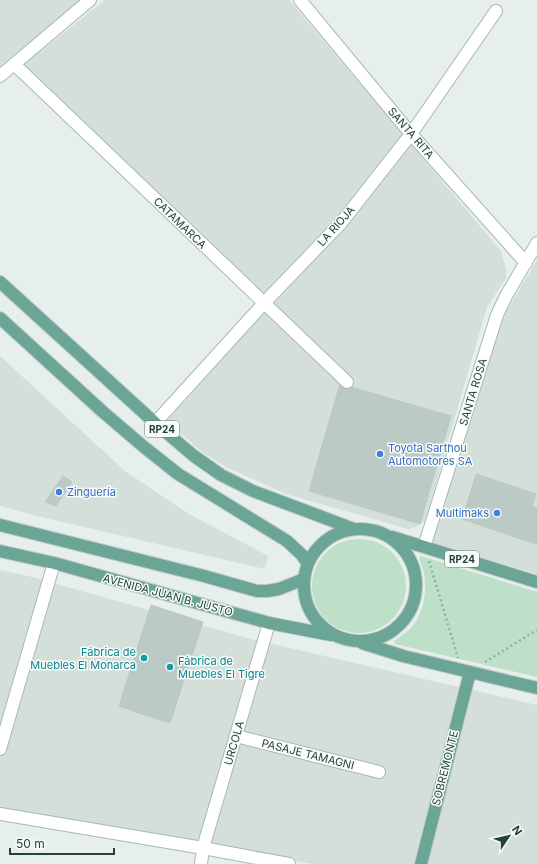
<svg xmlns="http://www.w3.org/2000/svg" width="537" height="864" font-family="Inter,sans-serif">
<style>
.built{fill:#d4dfda}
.green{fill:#bfe0c8}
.building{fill:#bbcac4;stroke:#b8c9c2}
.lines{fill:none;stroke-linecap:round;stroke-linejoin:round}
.minor-casing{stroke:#a8b8b2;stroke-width:14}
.major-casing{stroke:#c2cac8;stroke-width:14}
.path{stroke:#86b3a5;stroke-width:2.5;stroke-dasharray:2 3;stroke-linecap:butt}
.minor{stroke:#fff;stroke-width:12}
.major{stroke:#6aa596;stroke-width:12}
.shop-dot{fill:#3f7fe0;stroke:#f7fbf9;stroke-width:1.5}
.culture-dot{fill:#0f9aa8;stroke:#f7fbf9;stroke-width:1.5}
.labels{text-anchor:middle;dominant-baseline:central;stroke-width:3;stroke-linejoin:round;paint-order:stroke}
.shield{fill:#f7fbf9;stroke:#637a73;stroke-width:1}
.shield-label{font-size:10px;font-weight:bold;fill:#24423a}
.street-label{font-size:11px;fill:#24423a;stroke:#f7fbf9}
.shop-label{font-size:11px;fill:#366cbe;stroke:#f7fbf9;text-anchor:start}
.culture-label{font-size:11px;fill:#0d838f;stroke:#f7fbf9;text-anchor:end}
</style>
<rect width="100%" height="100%" fill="#e6efeb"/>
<path class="built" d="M0,0H80L0,66Z
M105,0H289L501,251L506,269V278L487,307L425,521L416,527L408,529L286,494L228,468L202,452L167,421L273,303L23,65Z
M537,260V574L432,542L500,322Z
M0,356L125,471L189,514L268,556L265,569L37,516L0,506Z
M0,570L32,577L251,639L537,705V864H313L0,808Z"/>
<path class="green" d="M312 586a47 47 0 1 1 94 0a47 47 0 1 1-94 0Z
M421,556L537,592V677L395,644L394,641C399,637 406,633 411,628C427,610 429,579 419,558Z"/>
<path class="building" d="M340,384L451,416L420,524L309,491Z
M476,474L536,494L521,539L462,519Z
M63,476L72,482L56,506L45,502Z
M532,506L537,508V544L521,539Z
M151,605L169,611L136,712L119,706Z
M169,611L203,622L170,723L136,712Z"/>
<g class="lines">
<g class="minor-casing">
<path id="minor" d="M300,0L411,134L526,263
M14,64L347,382
M0,76L90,0
M155,423L264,303L341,223L411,134L496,11
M424,547L497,315L506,296L537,243
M236,736L379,772
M0,749L54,563
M0,814L203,848L289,864
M201,864L203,848L269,623"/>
</g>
<g class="major-casing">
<path id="major" d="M0,282L155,423L194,456L221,475L253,491L354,529
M0,318L103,412L144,447L178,474L287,541L302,555L308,564
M0,525L204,576L257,591H267L279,589L304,579
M304 585a56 56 0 1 1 112 0a56 56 0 1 1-112 0Z
M392,537L537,582
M0,551L54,563L269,623L331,635
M362,643L403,656L537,688
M421,864L470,672"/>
</g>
<path class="path" d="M429,561L458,658
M485,662L537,630"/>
<use href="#minor" class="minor"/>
<use href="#major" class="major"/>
</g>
<g class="shop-dot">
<circle cx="380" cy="454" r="4"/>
<circle cx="59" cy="492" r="4"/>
<circle cx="497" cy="513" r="4"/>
</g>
<g class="culture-dot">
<circle cx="144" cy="658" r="4"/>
<circle cx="170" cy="667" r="4"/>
</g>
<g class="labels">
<g class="shield">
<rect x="145" y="421" width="34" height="16" rx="3"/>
<rect x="445" y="551" width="34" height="16" rx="3"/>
</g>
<g class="shield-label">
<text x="162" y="429">RP24</text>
<text x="462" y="559">RP24</text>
</g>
<g class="street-label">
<text transform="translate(411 133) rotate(49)">SANTA RITA</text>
<text transform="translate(180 223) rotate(44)">CATAMARCA</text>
<text transform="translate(336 226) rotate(-48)">LA RIOJA</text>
<text transform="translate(473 392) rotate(-73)">SANTA ROSA</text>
<text transform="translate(168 595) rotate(15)">AVENIDA JUAN B. JUSTO</text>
<text transform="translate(234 743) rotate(-74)">URCOLA</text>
<text transform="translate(308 754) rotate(14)">PASAJE TAMAGNI</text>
<text transform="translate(445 768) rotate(-76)">SOBREMONTE</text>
</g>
<g class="shop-label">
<text x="388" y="448">Toyota Sarthou<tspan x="388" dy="13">Automotores SA</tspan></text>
<text x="67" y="492">Zinguería</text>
<text x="489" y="513" text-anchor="end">Multimaks</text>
</g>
<g class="culture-label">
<text x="136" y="652">Fábrica de<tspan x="136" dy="13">Muebles El Monarca</tspan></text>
<text x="178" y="661" text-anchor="start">Fábrica de<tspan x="178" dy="13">Muebles El Tigre</tspan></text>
</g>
</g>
<g transform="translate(509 836) rotate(55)" stroke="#f7fbf9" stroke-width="3" paint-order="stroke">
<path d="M0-3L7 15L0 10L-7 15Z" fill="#24423a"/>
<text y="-6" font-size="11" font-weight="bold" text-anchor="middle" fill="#24423a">N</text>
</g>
<path d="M10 848v6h104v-6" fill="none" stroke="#24423a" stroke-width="2"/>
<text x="16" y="848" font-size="12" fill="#24423a" stroke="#f7fbf9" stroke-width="3" paint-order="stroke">50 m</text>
</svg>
